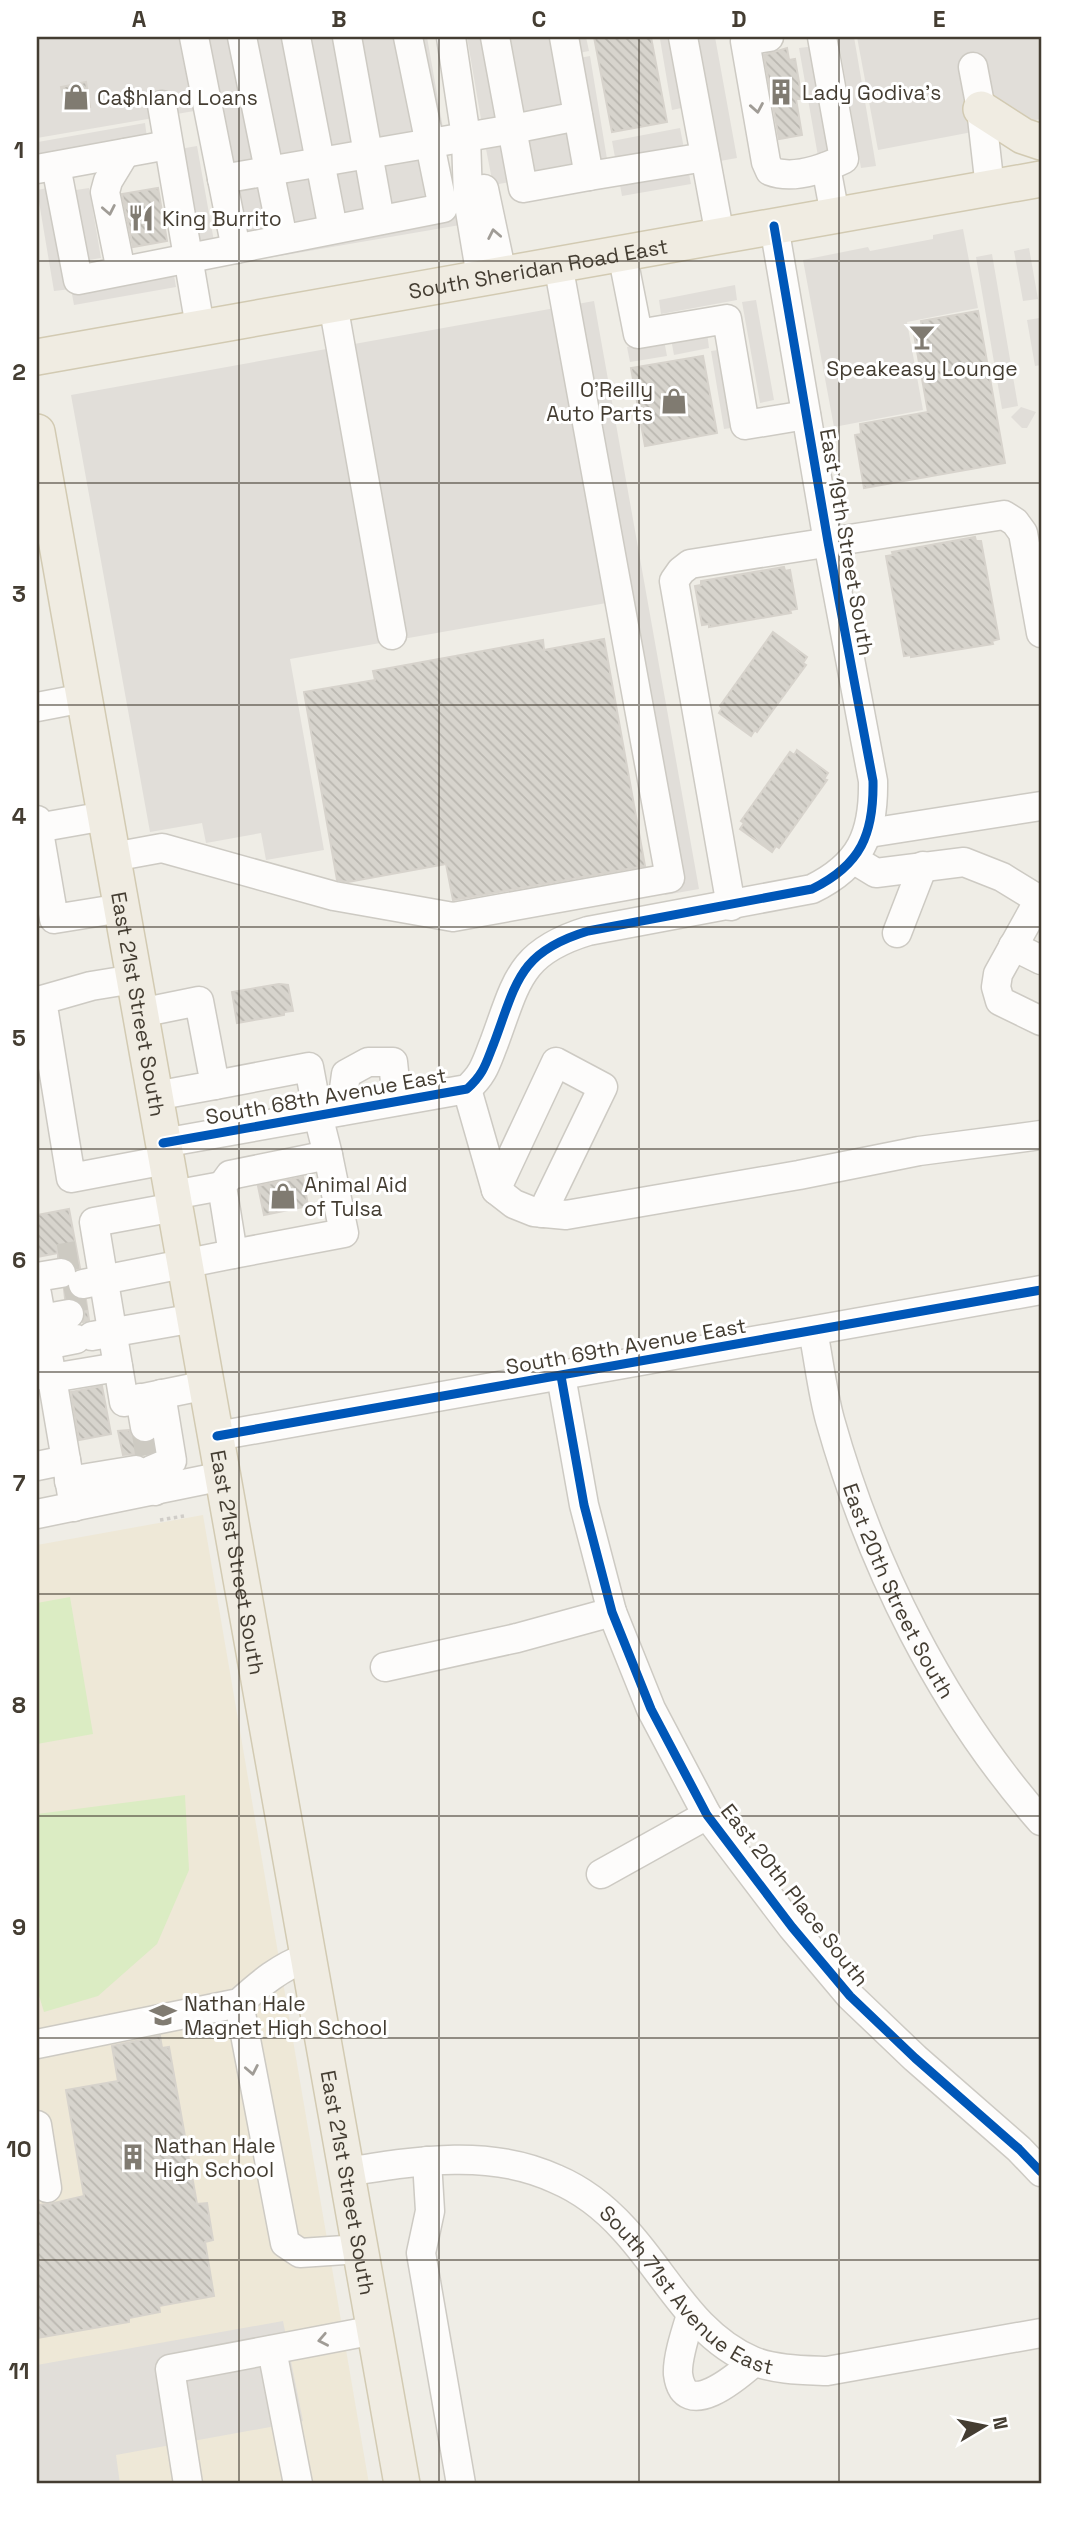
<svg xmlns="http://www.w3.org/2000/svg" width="1078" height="2521" font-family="'Space Grotesk',sans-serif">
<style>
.education{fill:#eee8d7}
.green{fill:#dbecc3}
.parking{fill:#e1ded9}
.building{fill:url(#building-back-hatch);stroke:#d7d3cc;stroke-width:2}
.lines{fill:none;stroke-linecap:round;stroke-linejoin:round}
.minor-tunnel{stroke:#cdcac2;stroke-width:28;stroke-dasharray:28 14;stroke-linecap:butt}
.minor-casing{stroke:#cdcac3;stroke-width:31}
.major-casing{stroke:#d2cab2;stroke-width:38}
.path{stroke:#d0cdc8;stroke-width:3.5;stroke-dasharray:3.5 3.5;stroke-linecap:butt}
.minor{stroke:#fdfcfb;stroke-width:28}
.major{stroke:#f0ece2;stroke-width:35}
.cycleway-casing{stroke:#fff;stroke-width:13}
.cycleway{stroke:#0057b8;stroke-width:9}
.oneway{stroke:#a09c96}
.grid{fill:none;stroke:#443d32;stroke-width:2;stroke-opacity:0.55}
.labels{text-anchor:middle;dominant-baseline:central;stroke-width:6;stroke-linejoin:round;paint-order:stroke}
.poi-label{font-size:21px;fill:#443d32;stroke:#fff;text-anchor:start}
.street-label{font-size:21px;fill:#443d32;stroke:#fff}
.neatline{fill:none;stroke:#443d32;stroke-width:2.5}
.grid-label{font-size:23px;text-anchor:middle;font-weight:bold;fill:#443d32}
</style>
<defs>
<pattern id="building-back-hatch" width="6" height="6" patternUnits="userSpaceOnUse" patternTransform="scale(1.75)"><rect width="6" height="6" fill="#d7d4cd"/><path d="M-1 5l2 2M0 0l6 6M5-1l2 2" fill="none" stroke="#bab7b0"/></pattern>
</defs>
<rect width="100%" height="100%" fill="#efede6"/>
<path class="education" d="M203,1515L369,2484H37V1545Z"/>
<path class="green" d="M70,1597L93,1734L37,1744V1603Z
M185,1795L189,1870L157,1944L98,1996L44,2012L37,1989V1814Z"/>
<path class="parking" d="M37,37H427L460,225L227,265L200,110L37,138Z
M467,37H586L589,51L573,54L574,59L590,56L608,165L493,185L486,149L500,146L495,117L481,119Z
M670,37L686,107L672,110L660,39Z
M698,37H715L737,158L720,161Z
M838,37H854L876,166L861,168Z
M857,37H1041V119L878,150Z
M816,46L835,159L819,162L799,48Z
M145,123L147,138L40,156L38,142Z
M680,128L691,184L622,196L612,141Z
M197,146L215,247L198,250L180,149Z
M74,183L76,190L89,188L101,258L89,260L90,264L170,251L176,287L74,305L71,289L54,291L37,190Z
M963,229L978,308L907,322L923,410L834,427L803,260L868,247L870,251L933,239V235Z
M1029,248L1038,299L1023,301L1014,251Z
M992,254L1018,406L1002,409L976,257Z
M735,285L737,300L661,314L659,300Z
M756,300L774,400L760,403L742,302Z
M594,301L699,889L665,895L612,602L290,659L324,850L266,860L261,833L206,843L202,823L150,832L71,395Z
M1040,318L1041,365L1035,366L1027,320Z
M707,332L709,348L674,355L671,339Z
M664,340L667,356L630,362L627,347Z
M725,349L738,427L724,429L711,351Z
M1021,407L1036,412L1027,428H1022L1011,417Z
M283,2321L303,2421L116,2455L120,2484H37V2365Z"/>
<path class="building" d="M594,37H651L667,122L612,132Z
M787,48L789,60L795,59L802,99H796L802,135L779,139L764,55Z
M86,82L90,107L66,111L61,87Z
M158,188L167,241L133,247L122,194Z
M978,311L1005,463L864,488L855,435L861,434L860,424L928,412L913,329L922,327L921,321Z
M703,356L717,433L645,446L631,368Z
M975,537L976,541H981L999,639L992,641L993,644L911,657V655L904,656L886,556L893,555L892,552Z
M784,567L785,571L790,570L797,609L790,610L791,613L709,627V624L702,625L695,586L701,585V581Z
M773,632L807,657L803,663L806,665L757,732L755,730L751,736L719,713L722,708L720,706Z
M604,639L645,866L453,900L446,864L348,882L337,880L304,692L375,680L373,671L543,640L544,650Z
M797,750L828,773L824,779L827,780L779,848L776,846L772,852L740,829L744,823L741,821L790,752L794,755Z
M279,984L288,985L293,1011L284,1012V1015L237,1023L232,992Z
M303,1177L308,1206L264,1215L258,1186Z
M69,1209L80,1268L77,1269L73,1262L66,1257H58V1253L37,1257V1215Z
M67,1288L70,1294L77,1299L86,1300L89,1320L83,1322L85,1310L82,1304L75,1299L65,1298L64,1289Z
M102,1386L111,1434L79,1440L71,1392Z
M129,1430L132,1437L139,1442H152L153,1451L143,1455L134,1454L123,1455L118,1431Z
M160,2036L162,2048L169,2047L197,2204L207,2203L213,2240L205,2242L214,2296L159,2306L160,2312L129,2318V2322L37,2338V2205L50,2204L84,2196L66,2090L118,2081L112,2046Z"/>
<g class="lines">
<path class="minor-tunnel" d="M59,1258L77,1255
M66,1300L85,1296
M145,1427L150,1460"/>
<g class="minor-casing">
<g id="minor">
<path d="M194,37L236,249"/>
<path d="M242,37L283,239"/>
<path d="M296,37L333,229"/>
<path d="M347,37L380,220"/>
<path d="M451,37L466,137L468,199L481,277"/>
<path d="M495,37L523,188L589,176"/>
<path d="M564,37L589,176L705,157"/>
<path d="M683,37L720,236"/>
<path d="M769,37L745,41L766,162L770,171C793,180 823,169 844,159L822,37"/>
<path d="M973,67L981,109L990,188"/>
<path d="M162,105L200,327"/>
<path d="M56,166L78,280L443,208L408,37"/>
<path d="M826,167L835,215"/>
<path d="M37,169L168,145"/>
<path d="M222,179L513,129L578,116"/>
<path d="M484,189L502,274"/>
<path d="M622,253L638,334L727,319L745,425L806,415"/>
<path d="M121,271L105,192L108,181L125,153"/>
<path d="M333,304L392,635"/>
<path d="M37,707L84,698"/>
<path d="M37,820L54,919L122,908"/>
<path d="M37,828L105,816"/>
<path d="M869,833L1041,806"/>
<path d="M113,857L162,848L334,896L453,917L670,878L558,264"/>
<path d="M853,859L876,873L964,862L1002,877L1041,901"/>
<path d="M1039,900L998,974L996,987L1000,1001L1041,1021"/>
<path d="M731,906L674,581L681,571L690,564L1004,515L1015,522L1023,533L1041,633"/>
<path d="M897,933L923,866"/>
<path d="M1013,946L1041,960"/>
<path d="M134,979L91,986L42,1000L71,1178L166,1160"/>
<path d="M140,1013L199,1001L215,1085L155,1096"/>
<path d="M467,1089L496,1190L514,1204L534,1212L566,1215L799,1175L919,1151L1041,1135"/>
<path d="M341,1111L346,1074L368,1062H393L397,1101"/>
<path d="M163,1143L467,1089C484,1074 486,1063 494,1043C517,981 519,952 588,931L812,889C861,865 874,834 873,781L828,542L774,226"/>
<path d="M496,1190L556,1062L603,1087L542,1213"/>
<path d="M173,1195L222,1186"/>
<path d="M175,1207L94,1222L124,1402L207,1385"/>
<path d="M233,1254L344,1233L328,1155"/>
<path d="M37,1277L61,1273"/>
<path d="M83,1284L233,1254L222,1186L230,1175L328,1155L318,1115L309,1067L215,1085"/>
<path d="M37,1294L52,1378L118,1367"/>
<path d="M41,1319L69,1314"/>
<path id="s1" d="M813,1331C819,1361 822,1391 830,1420C871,1566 941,1707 1041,1821"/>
<path d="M92,1336L195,1318"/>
<path d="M46,1345L76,1339"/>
<path d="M37,1374L52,1378L74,1507"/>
<path d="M561,1376L584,1505L612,1612L651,1709L707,1815L792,1927L850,1996L915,2058L1019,2149L1041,2172"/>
<path d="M140,1398L145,1427"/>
<path d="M217,1436L1041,1290"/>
<path d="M37,1466L66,1460"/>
<path d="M69,1481L136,1470"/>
<path d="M155,1491L151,1470L172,1461L161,1394"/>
<path d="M37,1514L223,1476"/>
<path d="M385,1667L517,1638L612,1612"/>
<path d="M601,1874L707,1815"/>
<path d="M239,2003L285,2243L300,2253L360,2249"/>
<path d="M37,2044L239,2003C261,1983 280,1967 308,1957"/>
<path d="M37,2125L47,2188"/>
<path d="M427,2161L430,2211L421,2253L461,2484"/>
<path id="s2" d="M346,2172C415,2161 490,2148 556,2179C582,2190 605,2208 624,2229C666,2274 693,2336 753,2361C776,2370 803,2370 827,2371L1041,2333"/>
<path d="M691,2315C686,2331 677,2358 678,2374C684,2423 738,2376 754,2362"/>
<path d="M272,2350L298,2484"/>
<path d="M188,2484L170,2369L375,2330"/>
</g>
</g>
<g class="major-casing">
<g id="major">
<path d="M981,109L1023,136L1041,142"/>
<path id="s3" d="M37,357L1041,179"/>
<path id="s4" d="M37,432L402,2484"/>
</g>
</g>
<path class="path" d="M160,1520L184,1516"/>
<use href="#minor" class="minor"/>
<use href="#major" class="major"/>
<g class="cycleway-casing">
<path id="cycleway" d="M163,1143L467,1089C484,1074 486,1063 494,1043C517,981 519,952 588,931L812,889C861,865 874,834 873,781L828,542L774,226
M561,1376L584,1505L612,1612L651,1709L707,1815L792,1927L850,1996L915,2058L1019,2149L1041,2172
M217,1436L1041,1290"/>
</g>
<use href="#cycleway" class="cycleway"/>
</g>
<defs><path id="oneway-chevron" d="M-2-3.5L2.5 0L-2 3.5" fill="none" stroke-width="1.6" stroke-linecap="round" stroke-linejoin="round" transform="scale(1.75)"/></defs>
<g class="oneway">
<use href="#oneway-chevron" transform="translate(757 108) rotate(80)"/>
<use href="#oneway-chevron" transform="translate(109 210) rotate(79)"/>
<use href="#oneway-chevron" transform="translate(494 234) rotate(-101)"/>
<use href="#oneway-chevron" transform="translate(252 2070) rotate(79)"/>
<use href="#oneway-chevron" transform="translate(323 2340) rotate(169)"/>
</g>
<path class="grid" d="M239,37V2484M439,37V2484M639,37V2484M839,37V2484M37,261H1041M37,483H1041M37,705H1041M37,927H1041M37,1149H1041M37,1372H1041M37,1594H1041M37,1816H1041M37,2038H1041M37,2260H1041"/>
<defs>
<g id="building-bare" transform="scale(2.1)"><path d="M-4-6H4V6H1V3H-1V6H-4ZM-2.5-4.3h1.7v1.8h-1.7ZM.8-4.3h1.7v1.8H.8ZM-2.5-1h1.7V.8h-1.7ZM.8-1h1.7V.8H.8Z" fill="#807b71" stroke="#fff" stroke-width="2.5" paint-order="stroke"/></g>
<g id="shop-bare" transform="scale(2.1)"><path d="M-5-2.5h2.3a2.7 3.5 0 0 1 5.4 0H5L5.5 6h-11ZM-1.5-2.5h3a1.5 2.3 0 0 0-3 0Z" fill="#807b71" stroke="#fff" stroke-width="2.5" paint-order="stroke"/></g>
<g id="restaurant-bare" transform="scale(2.1)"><path d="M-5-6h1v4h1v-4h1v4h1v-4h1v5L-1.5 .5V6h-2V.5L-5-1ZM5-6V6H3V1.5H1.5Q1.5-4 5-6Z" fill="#807b71" stroke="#fff" stroke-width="2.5" paint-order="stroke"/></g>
<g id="bar-bare" transform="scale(2.1)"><path d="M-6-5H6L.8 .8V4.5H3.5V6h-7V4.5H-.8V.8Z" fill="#807b71" stroke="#fff" stroke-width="2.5" paint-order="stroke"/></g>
<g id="school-bare" transform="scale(2.1)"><path d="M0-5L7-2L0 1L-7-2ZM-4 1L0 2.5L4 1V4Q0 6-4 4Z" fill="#807b71" stroke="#fff" stroke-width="2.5" paint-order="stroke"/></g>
</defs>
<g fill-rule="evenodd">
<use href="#building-bare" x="781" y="92"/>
<use href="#shop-bare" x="76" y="97"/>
<use href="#restaurant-bare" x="141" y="218"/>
<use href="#bar-bare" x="922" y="337"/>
<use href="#shop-bare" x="674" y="401"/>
<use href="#shop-bare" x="283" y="1196"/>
<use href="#school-bare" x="163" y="2015"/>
<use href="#building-bare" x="133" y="2157"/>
</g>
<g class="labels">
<g class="poi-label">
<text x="802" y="92">Lady Godiva's</text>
<text x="97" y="97">Ca$hland Loans</text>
<text x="162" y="218">King Burrito</text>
<text x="922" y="368" text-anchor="middle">Speakeasy Lounge</text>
<text x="653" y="389" text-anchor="end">O'Reilly<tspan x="653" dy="24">Auto Parts</tspan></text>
<text x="304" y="1184">Animal Aid<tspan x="304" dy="24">of Tulsa</tspan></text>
<text x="184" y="2003">Nathan Hale<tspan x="184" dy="24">Magnet High School</tspan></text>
<text x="154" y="2145">Nathan Hale<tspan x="154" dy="24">High School</tspan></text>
</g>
<g class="street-label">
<text stroke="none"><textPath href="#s3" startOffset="509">South Sheridan Road East</textPath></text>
<text transform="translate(847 542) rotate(80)">East 19th Street South</text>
<text stroke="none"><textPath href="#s4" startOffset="581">East 21st Street South</textPath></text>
<text transform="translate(326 1096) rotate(-10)">South 68th Avenue East</text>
<text transform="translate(626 1346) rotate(-10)">South 69th Avenue East</text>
<text stroke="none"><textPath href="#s4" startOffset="1148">East 21st Street South</textPath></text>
<text stroke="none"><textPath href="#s1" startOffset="275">East 20th Street South</textPath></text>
<text transform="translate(795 1895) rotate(52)">East 20th Place South</text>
<text stroke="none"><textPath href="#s4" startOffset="1778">East 21st Street South</textPath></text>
<text stroke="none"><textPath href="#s2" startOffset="388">South 71st Avenue East</textPath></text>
</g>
</g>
<rect width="1078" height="2521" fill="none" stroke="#ffffff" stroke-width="77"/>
<g transform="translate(984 2426) rotate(80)" stroke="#ffffff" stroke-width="5" paint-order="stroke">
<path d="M0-5L12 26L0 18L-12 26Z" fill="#443d32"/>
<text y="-10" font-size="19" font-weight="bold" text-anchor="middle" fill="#443d32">N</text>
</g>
<rect x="38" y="38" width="1002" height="2444" class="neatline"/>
<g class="grid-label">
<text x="139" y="27">A</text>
<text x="339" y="27">B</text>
<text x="539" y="27">C</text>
<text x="739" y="27">D</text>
<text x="939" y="27">E</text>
<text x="19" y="158">1</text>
<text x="19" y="380">2</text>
<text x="19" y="602">3</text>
<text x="19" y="824">4</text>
<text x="19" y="1046">5</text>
<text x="19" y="1268">6</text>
<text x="19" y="1491">7</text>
<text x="19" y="1713">8</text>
<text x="19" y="1935">9</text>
<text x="19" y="2157">10</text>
<text x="19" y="2379">11</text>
</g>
</svg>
